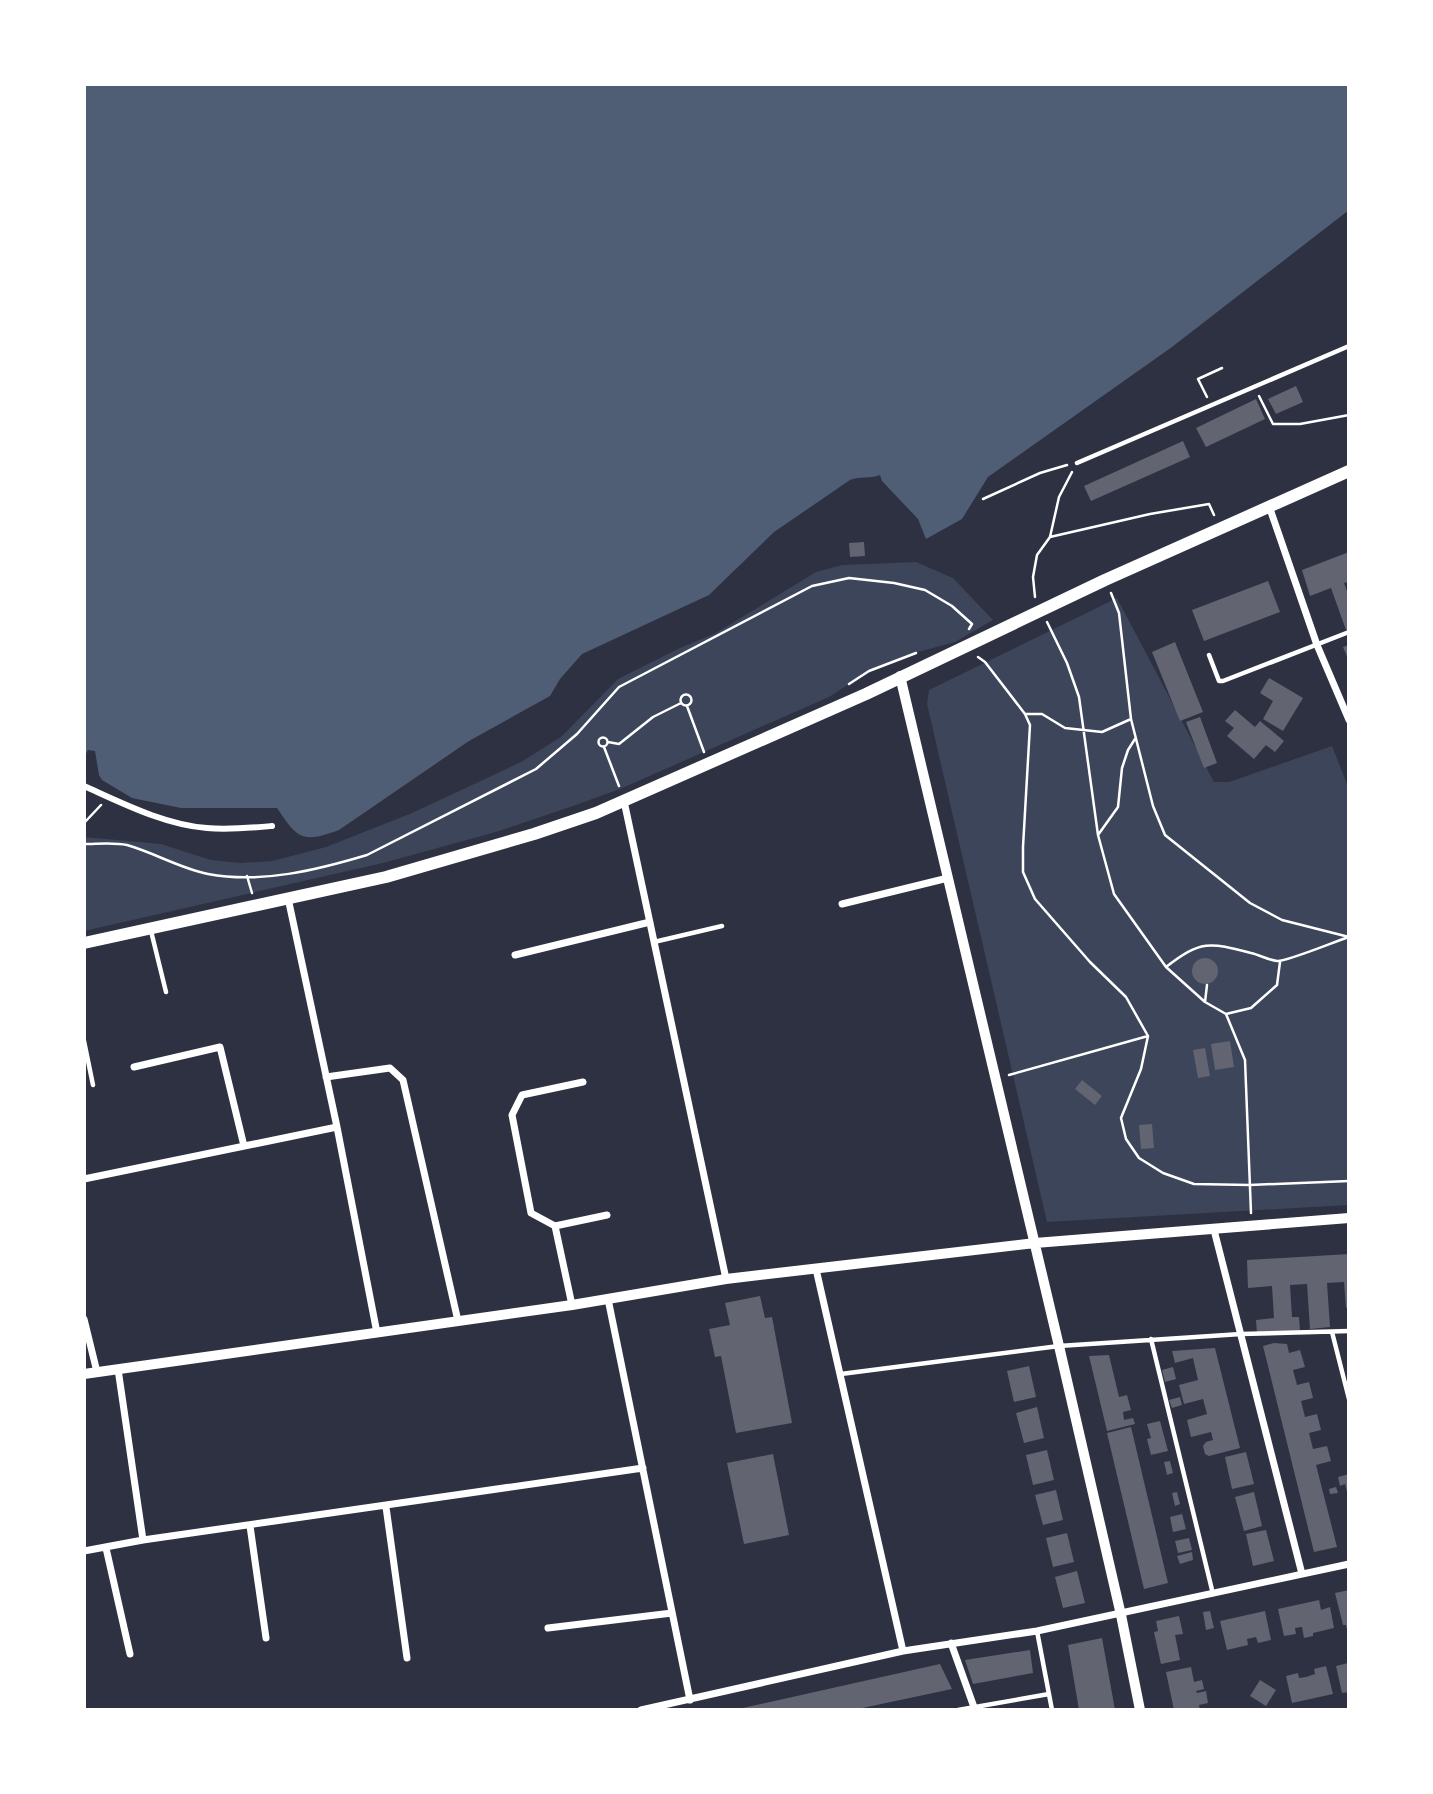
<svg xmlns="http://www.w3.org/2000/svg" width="1433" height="1794" font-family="'Alegreya Sans',sans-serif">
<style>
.green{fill:#3c4559}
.water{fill:#4f5d75}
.building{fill:#626471}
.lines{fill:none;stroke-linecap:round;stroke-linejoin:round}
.path{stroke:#fff;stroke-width:2.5}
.service{stroke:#fff;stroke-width:4.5}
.pedestrian{stroke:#fff;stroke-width:6}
.minor{stroke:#fff;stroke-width:7}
.tertiary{stroke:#fff;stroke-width:10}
.primary{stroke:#fff;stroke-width:12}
</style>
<rect width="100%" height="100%" fill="#2d3142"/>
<path class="green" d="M916,562L953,578L993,620L955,642L907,655L869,671L829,697L620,789L573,806L496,832L383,863L84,931V837L161,844L211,860L240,863L272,861L326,847L412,813L521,762L561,737L618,679L680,648L716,633L816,572L842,565Z
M1117,598L1214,782H1229L1332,746L1349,789V1205L1047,1222L927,704L929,690Z"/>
<path class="water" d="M84,84H1349V210L1172,347L988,477L962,519L926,539L918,519L882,481L880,475C869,479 861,476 850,480L774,532L709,595L582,654L560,679L550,696L469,741L339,830C302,844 297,838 277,808H181L132,798L102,780L99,775L95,751L88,750L84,757Z"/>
<path class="building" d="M1296,386L1303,402L1276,414L1268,399Z
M1256,399L1265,419L1206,447L1196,428Z
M1183,441L1190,457L1091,501L1084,486Z
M864,542L865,556L850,557L849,543Z
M1349,552V582L1344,583L1349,597V629L1346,630L1331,588L1310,596L1302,570Z
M1268,581L1280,612L1204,641L1192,610Z
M1175,642L1203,712L1180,721L1152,652Z
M1349,645V661L1343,647Z
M1269,678L1303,698L1283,731L1263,719L1273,701L1260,693Z
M1235,710L1255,727L1260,721L1284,741L1275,752L1266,745L1254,759L1227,736L1234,728L1225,721Z
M1200,717L1217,763L1204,768L1186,722Z
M1192 971a13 13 0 1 1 26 0a13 13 0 1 1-26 0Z
M1230,1041L1234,1067L1215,1070L1211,1044Z
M1205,1048L1210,1076L1198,1078L1193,1050Z
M1082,1080L1102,1096L1095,1105L1075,1089Z
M1152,1124L1154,1148L1141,1149L1139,1125Z
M1349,1254V1307L1346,1308L1344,1282L1327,1283L1330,1327L1310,1329L1307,1284L1290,1285L1292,1317H1299L1300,1331L1257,1333L1256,1320L1274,1318L1272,1286L1248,1288L1247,1260Z
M760,1296L765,1318L772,1317L792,1423L736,1433L721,1356L715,1357L709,1329L730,1325L725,1303Z
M1274,1343L1287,1344L1289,1353L1300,1350L1305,1367L1293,1370L1297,1385L1309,1382L1313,1398L1301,1401L1305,1417L1317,1414L1321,1430L1309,1433L1313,1449L1327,1446L1331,1461L1316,1465L1337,1547L1314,1552L1263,1346Z
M1215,1348L1240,1448L1209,1456L1205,1454L1203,1446L1206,1442L1213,1440L1211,1432L1191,1437L1187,1420L1207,1414L1203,1399L1184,1404L1179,1385L1198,1380L1193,1358L1175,1363L1172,1351Z
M1109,1355L1119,1397L1127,1395L1131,1410L1123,1412L1124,1420L1133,1418L1135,1424L1107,1431L1089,1356Z
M1029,1366L1036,1397L1014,1402L1007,1371Z
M1173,1367L1176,1379L1165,1382L1162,1370Z
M1180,1397L1182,1405L1172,1408L1169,1400Z
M1037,1407L1044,1438L1024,1443L1016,1413Z
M1160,1421L1168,1451L1151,1455L1147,1439L1151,1438L1147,1424Z
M1131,1427L1168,1583L1144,1589L1107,1433Z
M1047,1450L1054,1480L1033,1485L1026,1455Z
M1246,1452L1254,1484L1232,1489L1225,1457Z
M773,1454L789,1535L744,1544L727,1463Z
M1170,1461L1173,1473L1167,1475L1164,1462Z
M1349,1474V1495H1348L1345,1484L1340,1486L1338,1477Z
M1336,1487L1338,1493L1330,1494L1329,1489Z
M1056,1490L1063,1520L1043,1525L1035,1495Z
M1177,1492L1180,1504L1175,1506L1172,1493Z
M1254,1492L1262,1526L1244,1531L1235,1497Z
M1182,1514L1186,1529L1173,1532L1170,1517Z
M1266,1530L1274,1561L1253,1566L1246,1534Z
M1067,1533L1074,1562L1053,1567L1046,1538Z
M1189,1538L1192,1550L1178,1553L1175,1541Z
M1192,1552L1193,1560L1180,1564L1177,1556Z
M1077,1571L1085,1603L1063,1608L1055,1577Z
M1349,1590V1634H1348L1346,1625H1343L1335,1593Z
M1319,1600L1321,1610L1330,1607L1334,1628L1313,1633V1636L1304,1638L1302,1627L1295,1628L1296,1634L1284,1636L1278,1609Z
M1210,1611L1214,1628L1206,1630L1203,1612Z
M1265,1611L1271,1640L1258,1643L1256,1637L1247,1639L1248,1645L1227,1650L1220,1621Z
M1179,1616L1183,1634L1175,1635L1180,1660L1161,1664L1154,1632L1158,1631L1156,1621Z
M1102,1638L1115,1710H1079L1068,1645Z
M1030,1650L1033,1673L973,1684L965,1660Z
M1348,1663L1349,1692L1342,1693L1336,1666Z
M940,1664L952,1689L853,1710H734Z
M1326,1666L1333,1694L1292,1703L1286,1676L1298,1673L1299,1678L1306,1677L1315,1674L1314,1669Z
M1191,1667L1194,1682L1202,1680L1204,1689L1196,1691L1197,1693L1206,1691L1208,1703L1199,1705L1200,1710H1174L1166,1672Z
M1260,1680L1276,1690L1266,1706L1250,1696Z"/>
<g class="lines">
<path class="path" d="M1259,396L1273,424H1300L1349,415
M1207,397L1198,379L1222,368
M983,499L1040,473L1067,465
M1050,537L1150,514L1209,504L1214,515
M1111,593L1119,613L1131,719L1153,806L1165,835L1250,903L1282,920L1349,937
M1035,597L1033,577L1037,555L1050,537L1059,497L1072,472
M1047,622L1067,663L1079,697L1098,835L1114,894L1166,967L1205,1002L1226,1014L1245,1060L1251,1213
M978,657L985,662L1025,714L1030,725L1023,847V872L1035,899L1090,962L1126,997L1148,1036L1141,1069L1121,1118L1126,1139L1139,1158L1163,1173L1194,1184L1250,1185L1349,1181
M849,684L869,671L916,653
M680.5 700a5.5 5.5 0 1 1 11 0a5.5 5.5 0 1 1-11 0Z
M687,706L704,752
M1026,714H1042L1065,728L1102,732L1131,719
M598.5 742a4.5 4.5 0 1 1 9 0a4.5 4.5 0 1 1-9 0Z
M608,742L619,744L653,717L681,703
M604,747L619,786
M84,823L101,805
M1098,835L1118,807L1122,768L1128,750L1135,739
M84,844C97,844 114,842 127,845C155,853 179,868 208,874C261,884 317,870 367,855L536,769L577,734L619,687L812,586L849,578L894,583L925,590L952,606L972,624L969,629
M247,876L252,893
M1166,967C1201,940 1209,942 1251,953C1260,955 1268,960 1277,961C1286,962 1336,941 1349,937
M1205,1002L1207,985
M1226,1014L1251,1008L1277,985L1280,962
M1009,1075L1148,1036"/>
<path class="service" d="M1077,463L1349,346
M1209,655L1219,681H1223L1349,632
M151,931L166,992
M654,942L722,926
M84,1041L93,1085
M1332,1332L1349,1399
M1151,1339L1213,1594
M841,1374L1059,1346L1241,1334L1349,1331
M1037,1631L1052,1710
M958,1710L1049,1694"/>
<path class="pedestrian" d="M84,786C122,803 165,825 207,828C229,830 250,828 272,826"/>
<path class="minor" d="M1269,506L1317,645L1349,720
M624,801L726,1279
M288,898L337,1127L377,1333
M842,904L948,878
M515,955L650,922
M134,1067L220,1047L244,1146
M326,1077L390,1068L403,1080L458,1321
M84,1179L337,1127
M555,1226L607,1215
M1214,1230L1302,1574
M816,1269L903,1651
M608,1299L690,1700
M572,1305L555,1226L531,1213L512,1115L522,1095L583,1082
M84,1319L97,1372
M118,1369L143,1540
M386,1507L407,1658
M250,1526L266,1638
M106,1548L130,1654
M84,1551L143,1540L643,1468
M548,1628L672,1613
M951,1643L975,1710
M641,1710L903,1651L1037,1631L1349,1564"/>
<path class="tertiary" d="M900,676L1059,1346L1121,1615L1140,1710
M84,1374L572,1305L726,1279L1035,1243L1349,1218"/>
<path class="primary" d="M84,943L386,877L534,834L596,813L866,694L1105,580L1349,471"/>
</g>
<rect width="1433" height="1794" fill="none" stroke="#ffffff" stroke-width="172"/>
</svg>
